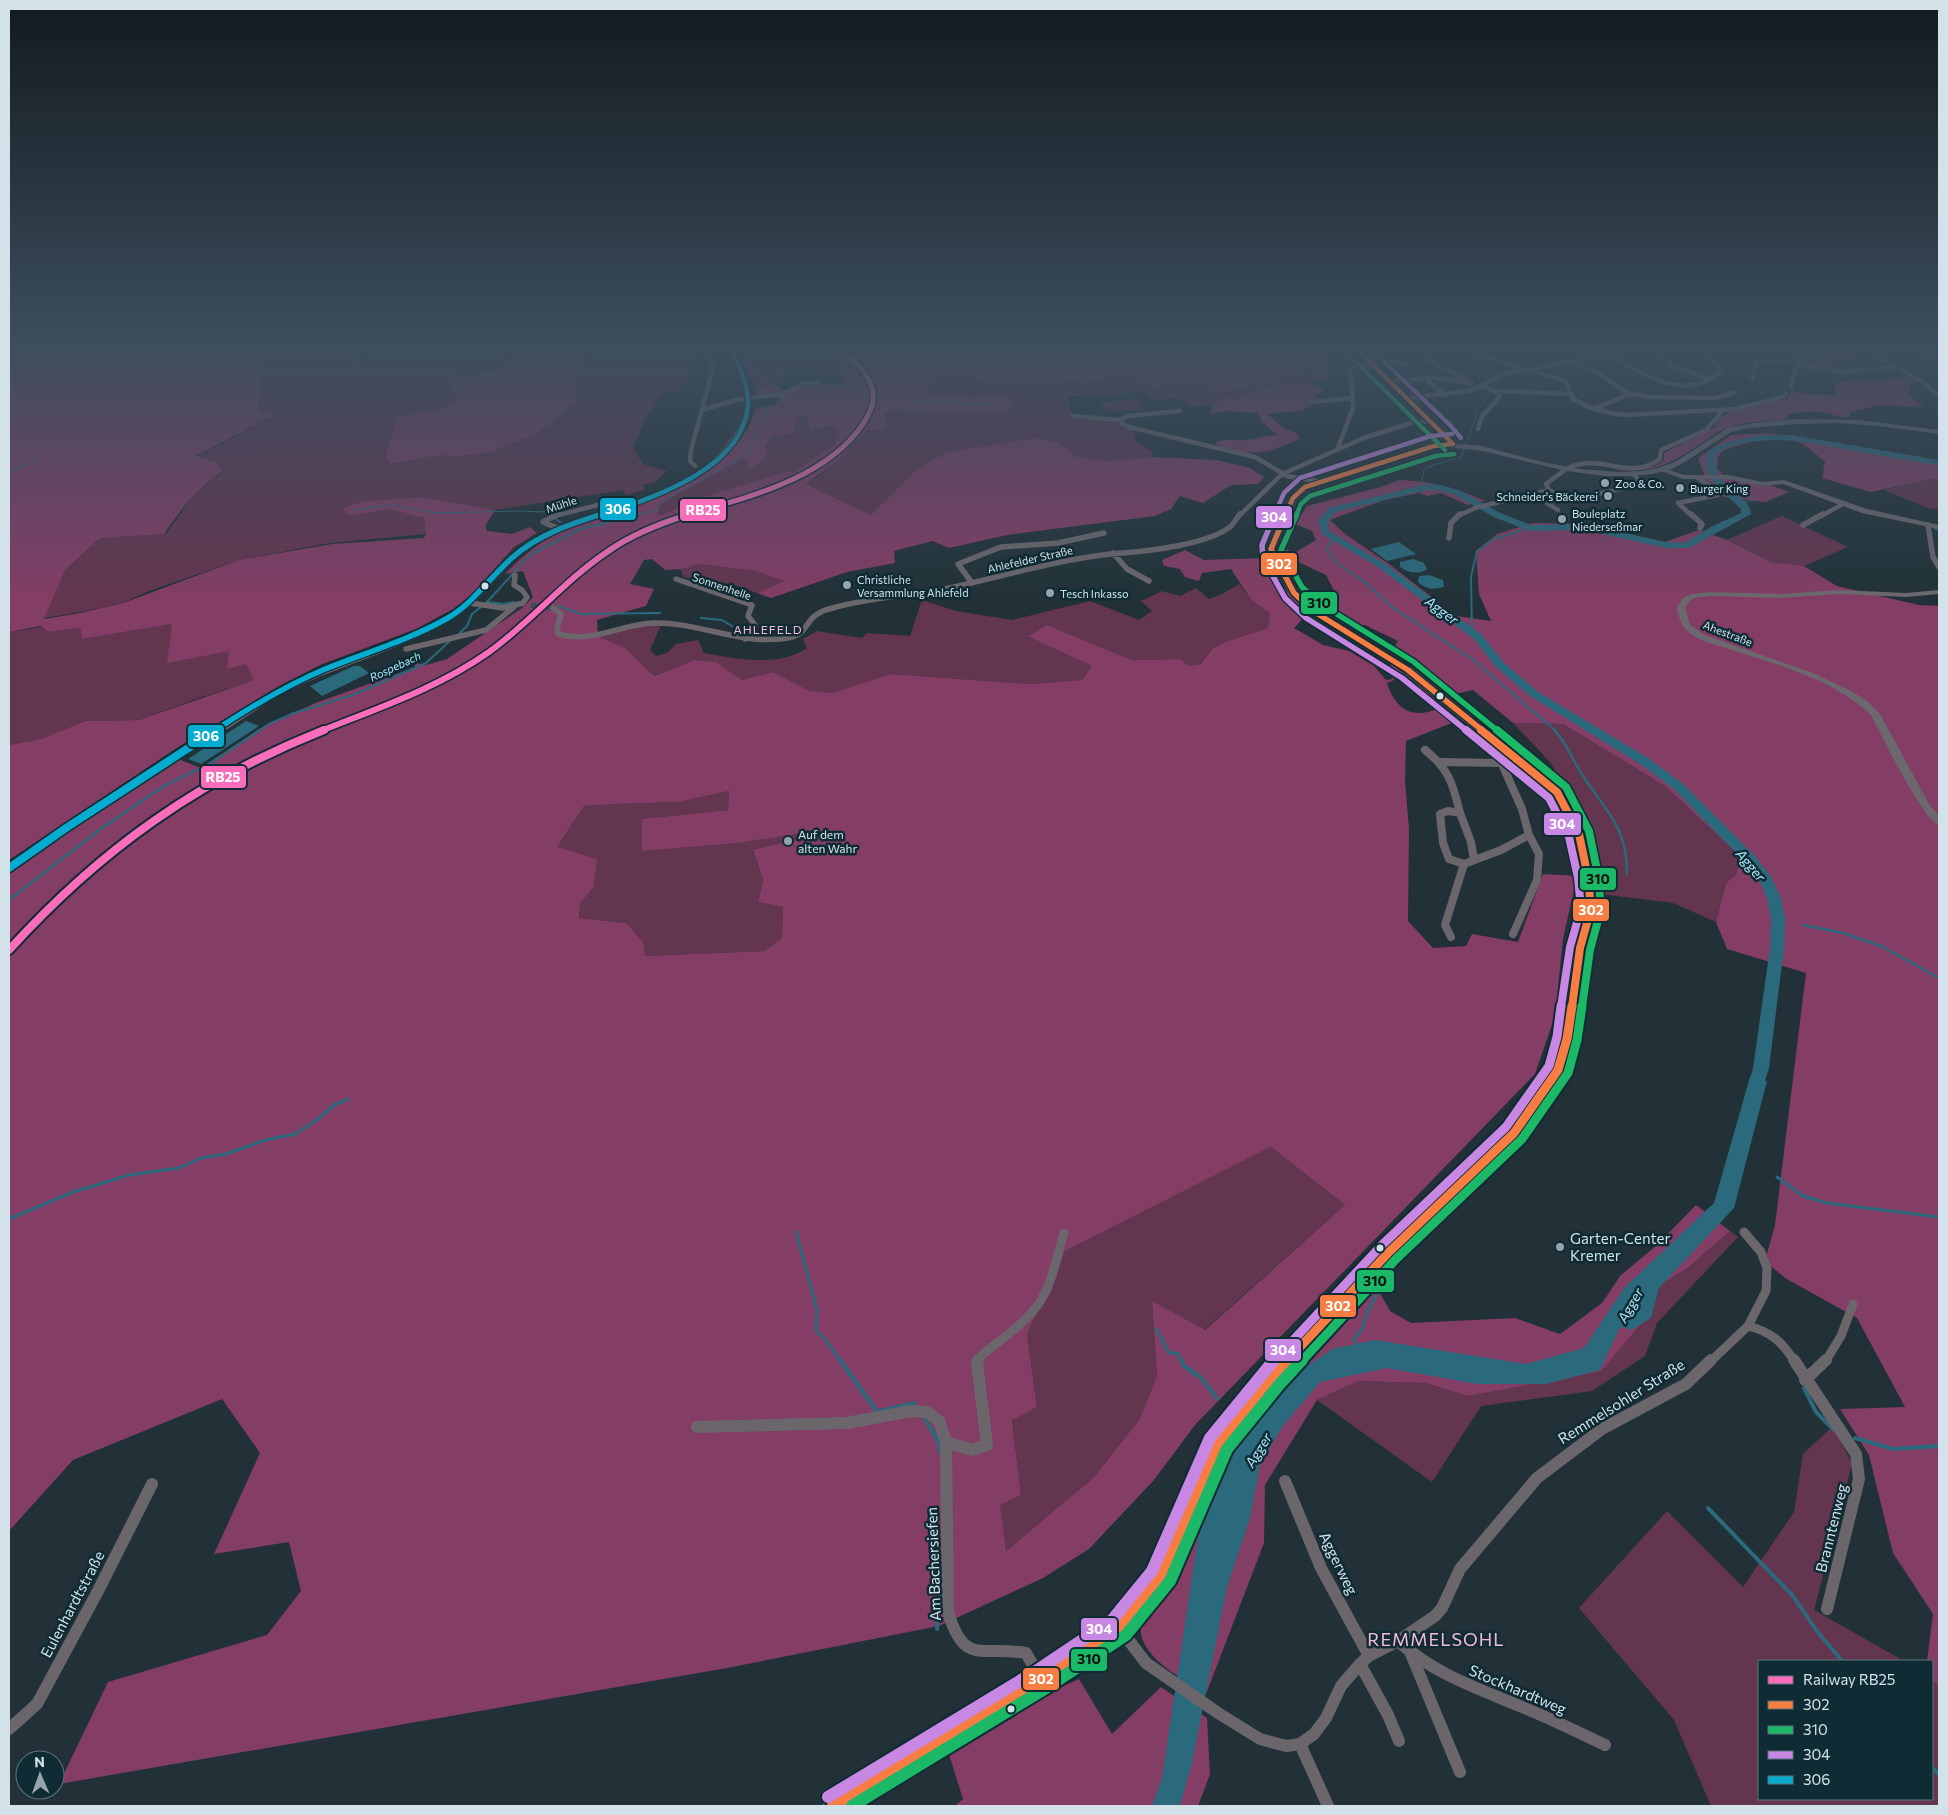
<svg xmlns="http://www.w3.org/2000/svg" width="1948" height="1815" font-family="Commissioner,sans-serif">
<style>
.green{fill:#64354f}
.forest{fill:#843d65;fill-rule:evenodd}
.water{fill:#2b697d}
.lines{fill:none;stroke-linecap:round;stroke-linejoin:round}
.stream-far4{stroke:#2b697d;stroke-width:1}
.stream-far3{stroke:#2b697d;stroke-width:2}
.stream-far2{stroke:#2b697d;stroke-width:2.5}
.stream-far1{stroke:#2b697d;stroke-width:3}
.stream{stroke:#2b697d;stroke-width:4}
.river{fill:#2b697d;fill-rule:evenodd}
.street-tunnel{stroke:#3c4c52;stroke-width:5.5;stroke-dasharray:5.5 2.5;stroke-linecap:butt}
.street-far4{stroke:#6b666c;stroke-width:4.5}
.street-far3{stroke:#6b666c;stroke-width:5.5}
.street-far2{stroke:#6b666c;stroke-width:8}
.street-far1{stroke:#6b666c;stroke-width:9}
.street{stroke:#6b666c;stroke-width:12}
.secondary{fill:#6c686e;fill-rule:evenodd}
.primary{fill:#68666e;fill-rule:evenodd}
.bus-1-far4-casing{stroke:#0f2b34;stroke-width:7}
.bus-1-far3-casing{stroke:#0f2b34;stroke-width:8}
.bus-1-far2-casing{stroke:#0f2b34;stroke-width:11}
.bus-1-far1-casing{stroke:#0f2b34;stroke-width:13}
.bus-1-casing{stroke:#0f2b34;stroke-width:16}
.bus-2-far4-casing{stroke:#0f2b34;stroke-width:7}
.bus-2-far3-casing{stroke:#0f2b34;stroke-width:8}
.bus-2-far2-casing{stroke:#0f2b34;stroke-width:11}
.bus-2-far1-casing{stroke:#0f2b34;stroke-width:13}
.bus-2-casing{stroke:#0f2b34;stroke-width:16}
.bus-3-far4-casing{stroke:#0f2b34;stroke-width:7}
.bus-3-far3-casing{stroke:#0f2b34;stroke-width:8}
.bus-3-far2-casing{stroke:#0f2b34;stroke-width:11}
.bus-3-far1-casing{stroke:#0f2b34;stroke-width:13}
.bus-3-casing{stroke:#0f2b34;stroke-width:16}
.bus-4-far2-casing{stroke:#0f2b34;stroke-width:7}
.bus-4-far1-casing{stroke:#0f2b34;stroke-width:8}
.bus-4-casing{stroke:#0f2b34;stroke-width:11}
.bus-1-far4{stroke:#f77d43;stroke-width:4.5}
.bus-1-far3{stroke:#f77d43;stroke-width:5.5}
.bus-1-far2{stroke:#f77d43;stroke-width:8}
.bus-1-far1{stroke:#f77d43;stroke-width:9}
.bus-1{stroke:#f77d43;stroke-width:12}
.bus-2-far4{stroke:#1ab867;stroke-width:4.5}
.bus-2-far3{stroke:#1ab867;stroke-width:5.5}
.bus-2-far2{stroke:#1ab867;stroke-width:8}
.bus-2-far1{stroke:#1ab867;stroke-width:9}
.bus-2{stroke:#1ab867;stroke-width:12}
.bus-3-far4{stroke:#c787e3;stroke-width:4.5}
.bus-3-far3{stroke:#c787e3;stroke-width:5.5}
.bus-3-far2{stroke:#c787e3;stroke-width:8}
.bus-3-far1{stroke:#c787e3;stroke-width:9}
.bus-3{stroke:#c787e3;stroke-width:12}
.bus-4-far2{stroke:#06acd0;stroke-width:4.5}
.bus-4-far1{stroke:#06acd0;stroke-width:5.5}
.bus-4{stroke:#06acd0;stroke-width:8}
.rail-1-far2-casing{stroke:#0f2b34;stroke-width:8}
.rail-1-far1-casing{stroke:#0f2b34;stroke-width:9}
.rail-1-casing{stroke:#0f2b34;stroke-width:12}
.rail-1-far2{stroke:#fb6dba;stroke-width:5}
.rail-1-far1{stroke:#fb6dba;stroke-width:6}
.rail-1{stroke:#fb6dba;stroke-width:8}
.poi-dot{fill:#94a4aa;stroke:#0f2b34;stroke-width:2}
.bus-dot{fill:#d2e2e8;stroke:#0f2b34;stroke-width:2}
.labels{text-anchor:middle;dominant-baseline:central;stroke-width:5;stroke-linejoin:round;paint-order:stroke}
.far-poi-label{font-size:11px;fill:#d2e2e8;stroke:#0f2b34;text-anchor:start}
.far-street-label{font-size:11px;fill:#d2e2e8;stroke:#0f2b34}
.far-water-label{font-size:11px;font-style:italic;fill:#aee4f8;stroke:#0f2b34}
.far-quarter-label{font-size:12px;letter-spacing:1px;fill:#f7b9d6;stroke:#0f2b34}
.poi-label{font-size:12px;fill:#d2e2e8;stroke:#0f2b34;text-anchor:start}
.water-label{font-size:14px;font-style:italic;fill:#aee4f8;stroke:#0f2b34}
.near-poi-label{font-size:15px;fill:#d2e2e8;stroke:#0f2b34;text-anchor:start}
.near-street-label{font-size:15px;fill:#d2e2e8;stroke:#0f2b34}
.near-quarter-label{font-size:18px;letter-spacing:1px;fill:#f7b9d6;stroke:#0f2b34}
.line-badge{stroke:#0f2b34;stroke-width:2}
.badge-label{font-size:14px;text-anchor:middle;font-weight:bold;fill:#fff}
.pale-badge-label{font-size:14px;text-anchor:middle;font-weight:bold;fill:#111}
</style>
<rect width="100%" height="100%" fill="#213137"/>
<path class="green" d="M352,347H367L355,360L365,362L380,347H543L509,356L501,372L448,377L459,399L442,409L397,417L392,464L441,455L451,457L575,377L581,365L590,354L586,347H663L664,356H697L688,379L679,392L664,391L646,417L633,448L643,464L667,471L655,482L643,485L645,490L625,495L624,490L495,510L423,497L363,501L343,510L350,516L388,509L424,518L426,534L330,543L239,560L149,591L122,603L81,612L44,618L65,570L100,538L167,533L190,500L202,488L225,470L217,463L196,457L278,414L259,412L262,362L313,356L311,364L349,359Z
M746,347H828L855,370L844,377L806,367L792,370L770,389H755L754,383L750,378L762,379L771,377L754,372L750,368L755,359Z
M1922,347H1939V361L1925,360L1911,354L1921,350Z
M1331,367L1328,372V380L1311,383H1285L1253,391L1242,398L1221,399L1211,405L1190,407L1180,398L1154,400L1145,392L1067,396L1072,413L1076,417L1115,422L1122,426L1134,430L1135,440L1153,452L1152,457L1107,461L1077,457L1059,442L915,471L871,515L806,484C832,472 845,443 867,431C870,429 874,430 878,430L884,414L890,410L998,415L981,394C966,401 940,399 925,395L926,386L940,373L1007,385L1132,377L1151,388L1185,381L1203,385L1219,393L1285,378L1295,369Z
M1137,400L1143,410L1106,412L1101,402Z
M796,416L806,417L810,429L833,426L841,431L833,446L794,472H785L697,499L662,515H656L660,505L667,500L718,472L739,461L749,459L765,448L772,436Z
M1933,479L1939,480V508L1931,509L1884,490Z
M1782,516L1848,547L1804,566L1771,562L1727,540Z
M700,564L755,571L784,581L757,593L732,584L707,582L683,577L681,569Z
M1239,584L1252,601L1270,613L1268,628L1225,642L1213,648L1201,664L1189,666L1180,659L1132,660L1047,625L1029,635L1092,666L1082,680L1030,684L891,674L833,694L810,691L773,672L742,680L715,662L694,660L653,676L625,648L598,636L641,626L661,625L650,650L656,656L667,653L676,644L698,640L704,653C737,659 777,668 807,648L803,639L817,631L862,638L867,633L910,636L922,600L956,611L1012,620L1090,601L1139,620L1152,611L1141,601L1162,591L1180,596L1196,588L1209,599L1222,594Z
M172,624L229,651L246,664L255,680L196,699L139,720L85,721L41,739L9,745V632L40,627L48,632L80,628L82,639Z
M1513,723L1563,724L1665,786L1744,860L1735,875L1726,883L1716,922L1673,903L1600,894L1581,821L1551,763Z
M729,791L728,810L642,819V851L739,843L797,834L798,839L753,851L763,880L758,902L783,907L782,938L765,951L645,956L626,923L579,918L580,904L593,888L557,847L584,806L616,804L678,802Z
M1271,1147L1345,1205L1204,1330L1152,1302L1157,1376L1139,1420L1093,1478L1006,1551L999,1505L1021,1495L1012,1419L1037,1407L1027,1335L1033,1320L1051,1293L1065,1251Z
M1730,1231L1738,1237L1657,1323L1645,1356L1592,1391L1481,1406L1432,1482L1317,1400L1359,1381L1425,1383L1468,1396L1657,1287L1689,1267Z
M1833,1426L1852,1464L1814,1610L1904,1661H1759V1799H1932V1680L1939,1687V1806H1711L1674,1720L1579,1608L1667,1511L1743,1587L1794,1512L1803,1454Z"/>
<path class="forest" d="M9,347H352L350,359L310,364L312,356L262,362L259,412L279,413L196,456L217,463L224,470C195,491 185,504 164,534L100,538L65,570L44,619L80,613L123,603L239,560L332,544L424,538L426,534L424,518L388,509L350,516L342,509L363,501L423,497L495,510L485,526L487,531L512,534L530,527L537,533L514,547L472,594L453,609L416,629L320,665L277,687L175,749L9,860V745L41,739L85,721L139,720L254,680L246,664L227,669L229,651L167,663L172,624L82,639L80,628L48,632L40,626L9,632Z
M543,347H586L591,353L581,365L582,372L575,377L577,402L537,433L491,452L451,457L441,455L391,464L386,456L397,417L442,409L458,399L448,377L501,372L509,356Z
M736,347H746L755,359L750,368L754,372L772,377L766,384L762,379L750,378Z
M828,347H1321L1332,359L1331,367L1295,369L1285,378L1219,393L1203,385L1185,381L1151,388L1132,377L1007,385L940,373L926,386L925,395L932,397L972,398L981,394L1010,397L1014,405L998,415L890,410L884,414L886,427L878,430H868L858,438L837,461L806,484L871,515L915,471L945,453L1035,438L1059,442L1077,457L1107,461L1153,457L1216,460L1250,468L1264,477L1258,484L1231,485L1203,503L1180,496L1171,509L1155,516L1007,535L949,548L933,541L894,551L895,563L847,572L771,598L757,593L784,581L755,571L700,564L681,569L665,570L652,559L644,560L630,584L654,589L646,606L597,620L598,636L625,648L654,676L694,660L716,662L742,680L773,672L810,691L833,693L891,674L1030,684L1082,680L1092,666L1028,636L1047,625L1132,660L1180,659L1189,666L1201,664L1213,648L1225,642L1268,628L1270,613L1252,601L1231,569L1202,573L1199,581L1185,577L1180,569L1164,566L1162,560L1185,550L1204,560L1265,558L1282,586L1308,613L1294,628L1323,645L1349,651L1374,666L1386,680L1393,679L1391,664L1410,678L1441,705L1443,713L1454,722L1406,741L1405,781L1409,829L1408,921L1433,948L1466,946L1472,934L1518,942L1543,874L1577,876L1563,939L1555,1016L1535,1074L1195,1425L1154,1480L1089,1549L1043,1578L939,1626L727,1668L59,1784L108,1682L267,1635L301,1591L289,1542L214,1554L260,1453L222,1399L73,1460L9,1531V872L178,759L201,768L266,725L318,702L414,668L416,663L426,665L447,659L522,608L533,597L523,571L505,574C523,555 542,540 566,529C576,524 587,521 598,517C648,500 700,487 735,446C743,436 754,422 755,409L775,405L780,398L770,394L756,396L755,389H770L774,384L785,392C805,382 820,383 842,385L844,377L854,370V368ZM797,416L806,417L810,429L833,426L841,431L833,446L794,472H785L697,499L662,515H657L660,505L667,500L739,461L749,459L746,466L752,469L768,455L765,447L772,436L794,433ZM1396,671C1412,676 1426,694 1437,706L1435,710C1409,719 1395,707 1387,683L1394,680L1393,672ZM729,791L728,810L642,819V851L739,843L797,834L798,839L753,850L763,880L758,902L783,907L782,938L765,951L645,956L643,942L626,923L579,918L580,904L593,888L597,859L557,847L584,806L616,804L678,802ZM1271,1147L1345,1205L1205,1330L1152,1301L1157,1376L1139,1420L1093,1478L1006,1551L1000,1505L1021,1495L1012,1420L1037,1407L1027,1335L1033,1320L1051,1293L1065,1251Z
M1814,347H1857L1872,355L1857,357L1852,361L1826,362L1842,371L1802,365L1798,361L1824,356L1830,352Z
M1911,377L1918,382L1909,386V395L1924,407L1879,405L1850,412L1849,418C1841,418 1836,415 1829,414C1816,411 1800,411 1787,415L1788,419C1767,422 1743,421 1723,429C1714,433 1706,441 1697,446C1668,466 1650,473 1614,470C1631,466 1649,473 1664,460V453L1715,427C1722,405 1766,403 1786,399L1792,391L1807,394L1835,395V382Z
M1285,383H1311L1324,390L1315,395L1317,399C1306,416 1284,409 1268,415L1285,429L1296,433L1300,438C1275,453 1241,459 1214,443C1225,438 1235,441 1247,440C1260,439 1265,434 1279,436L1262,422L1258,413L1226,411L1211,414V405L1221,399L1242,398L1253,391Z
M1770,433L1939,461V480L1933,479L1871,492L1822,478L1825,462C1817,455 1806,444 1796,441C1771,434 1745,443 1722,451L1718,457L1717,468L1723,475L1705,476L1698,458L1731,435Z
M1724,478L1773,486L1789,492L1765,502L1724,497L1702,479Z
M1399,480C1433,481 1455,488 1486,501L1468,505L1441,493L1428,496L1419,493L1384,500L1330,520L1345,534L1389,564L1456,616L1491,621L1479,594L1476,551L1497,534L1532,523L1593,524L1626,534L1665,542L1699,530L1727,540L1771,562L1804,566L1837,586L1919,605L1939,606V1687L1932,1680V1661H1927L1933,1614L1893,1553L1869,1455L1840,1409L1905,1407L1857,1318L1785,1278L1765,1261L1775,1225L1806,973L1727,949L1716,922L1726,883L1735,875L1743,859L1665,786L1563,724L1513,723L1473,690L1451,695L1419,666L1391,652L1398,641L1365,625L1354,628L1299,594H1336L1326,575L1282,554L1284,549L1296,552L1316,540L1312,531L1296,524L1307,506L1381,487Z
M1696,1205L1730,1231L1689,1267L1657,1287L1645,1319L1601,1371L1468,1396L1425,1383L1359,1381L1317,1400L1265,1485L1264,1543L1206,1694C1185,1680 1146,1661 1141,1634C1140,1630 1142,1623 1142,1619L1226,1446L1329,1328L1381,1277V1295L1390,1311L1411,1323L1515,1318L1560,1334L1602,1303L1620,1276L1657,1245Z
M1079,1679L1112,1734L1161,1687L1207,1718L1210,1774L1198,1806H955L963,1799L947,1748L1033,1699Z"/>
<path class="water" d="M1399,542L1416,554L1387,561L1371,549Z
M1413,559L1424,563L1427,569C1419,575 1408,573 1400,567V562Z
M1429,575L1443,580L1444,586C1436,591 1425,589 1418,582L1419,576Z
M354,666H360L369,673L322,696L310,686Z
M246,721L259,726L201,764L188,759Z
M1750,1077L1767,1081L1734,1208L1659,1288L1651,1318L1632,1330L1620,1327L1600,1370L1546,1384H1477L1387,1368L1320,1382L1282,1427L1260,1465L1250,1518L1227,1587L1192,1763L1180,1806H1152L1162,1778L1201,1517L1230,1453L1303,1369L1332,1349L1375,1340L1526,1364L1584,1348L1625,1287L1714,1203Z"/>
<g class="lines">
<path class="stream-far4" d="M1408,347C1417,353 1418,368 1429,377
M1907,347L1909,349L1906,351L1918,359
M364,358L374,347
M752,358L785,349
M771,383L784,381
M828,384L857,386
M896,390C915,406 964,402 989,404
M9,473L42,457
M1742,481H1740L1744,488
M1420,488L1424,471L1427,467L1461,457L1476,417L1475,412L1485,401C1479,382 1453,383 1437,380
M1742,503L1754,500L1746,492
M352,510L392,505L436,513L517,511L547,512L552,515
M631,516L656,511L659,509L660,503C691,487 717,468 749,455L752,445L750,444L756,439C756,430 764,425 764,416L770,414L763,411L777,405L782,396L767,377L753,373L751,369L752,358L743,347"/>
<path class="stream-far3" d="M554,518L560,522
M1934,528L1939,530
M1334,538L1326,549L1338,564L1366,583L1393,608L1472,659L1556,731
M487,602L503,604L514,602
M558,606L581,614L660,613
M701,618L722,620L732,626
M1472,632L1471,577L1477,551L1494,539L1530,528
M458,635L467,626L472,614L487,602L530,555L580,529L607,523L617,518L638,514
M258,731L269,724L294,713L353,695L426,663L452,639"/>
<path class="stream-far2" d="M1554,730C1567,743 1573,761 1583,776C1607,812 1627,827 1627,874
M9,900L99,830L164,786L209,764L260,730
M1803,925L1843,933L1881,946L1939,978"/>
<path class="stream-far1" d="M1777,1177L1803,1196L1827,1203L1939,1217
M9,1219L73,1192L129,1175L179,1168L201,1158L226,1154L266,1140L295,1134L318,1119L334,1105L348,1099
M796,1232L817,1310L816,1331L825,1339L841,1362
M1156,1329L1169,1353H1177L1182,1362
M1357,1346L1354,1339L1362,1329L1368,1311L1384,1280"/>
<path class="stream" d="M840,1360L877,1412L914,1403
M1181,1360L1184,1366L1200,1377L1217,1398
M1804,1388L1816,1412L1834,1430
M925,1419L939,1443L940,1452
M1855,1438L1893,1449L1939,1446
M1708,1508L1793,1596L1816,1630L1842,1661
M937,1629L942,1572
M1932,1767L1939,1775"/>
<path class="river" d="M1761,435H1792L1939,460V465C1907,461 1876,454 1844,449C1799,441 1759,432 1716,453C1708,489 1750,492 1751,514L1689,548H1666L1583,530L1530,531L1494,517L1455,495L1440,491L1427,490L1335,512L1328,521L1329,531L1384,563L1482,635L1503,662L1538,692L1648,758L1682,783L1754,855L1770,875L1781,898L1785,919L1784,948L1769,1068L1758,1103L1752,1105L1746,1103L1744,1098L1753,1068L1770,948L1771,919L1767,898L1759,880L1744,861L1674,789L1640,764L1530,696L1495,666L1474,639L1378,567L1322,534L1318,521L1329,508L1427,484L1441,485L1461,491L1500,513L1531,525L1583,524L1666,542L1684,543L1711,527L1741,513V509C1726,493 1697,476 1709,450L1728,442Z"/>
<path class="street-tunnel" d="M531,605L553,608"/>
<path class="street-far4" d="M1452,347L1559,379L1567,383L1573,399C1590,409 1608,414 1628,415L1735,409L1783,397L1786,394
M1572,347L1598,357
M1860,347L1920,380L1939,396
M1655,349L1672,366L1710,379
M1364,355L1408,365
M1610,355C1641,374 1689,404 1721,370L1718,364L1691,347
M1424,358L1472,383
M1795,360L1817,356
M1569,362L1596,372L1630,394L1650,397L1716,398L1735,392
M1752,378L1756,363L1764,360H1795L1799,365L1841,372L1898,367
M1426,379L1445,395
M1391,382L1434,377L1472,383
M1791,387L1796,366L1799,365
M1496,391L1571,394
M1408,398L1469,391L1508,373L1568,362L1633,351L1693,347
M1312,402L1353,398
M1593,409L1630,394
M702,410L739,399L783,394L805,383H818
M1072,416L1120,420
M1120,420L1121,423L1129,427L1255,457L1287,476L1322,482
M1120,420L1128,416L1180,411
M1478,429L1482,416L1500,397L1498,393L1483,386
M1337,450L1353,408L1350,369L1354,367L1375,366
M695,466L690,461L691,450L711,376V360L701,347
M1549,490L1546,484C1556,477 1567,466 1580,464C1609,459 1632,479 1660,459L1661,450L1706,430L1721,413V410
M1549,490C1553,492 1558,496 1563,497C1575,500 1624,489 1636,484L1638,479L1633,474
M1678,503L1718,495L1715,490L1696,477
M1678,503L1692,516
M1558,510L1547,503L1567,497
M555,516L602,504
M1239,516L1282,474L1364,438L1411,423L1431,421
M1458,516L1475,508L1549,490
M1821,516L1843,504"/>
<path class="street-far3" d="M1691,514L1702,524L1700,528
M1803,525L1823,514
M1928,525L1933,557L1939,567
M557,528L543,522L558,514
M1449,538L1451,523L1460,514
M1113,553L1127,569L1149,581
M676,579L752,605L748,616L755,625L745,639
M972,583L958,564L1001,547L1058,543L1104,533
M470,603L503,608L523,603L527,597L522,590L514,585L515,575
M553,608L561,614L557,629L558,634C592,644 620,624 654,623C699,622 742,646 788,638C808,634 804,623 816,615C820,612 828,609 833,608C866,598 900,597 934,591C997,579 1058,558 1122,553C1150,551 1210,544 1231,526C1234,523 1237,518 1240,514
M406,649L486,630L514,607"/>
<path class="street-far2" d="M1496,742L1493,744L1522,809L1529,835L1539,854L1537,880L1513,934
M1425,750C1449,769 1453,784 1460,813L1448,811L1440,814L1443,843L1449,859L1464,864
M1441,762L1500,763
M1460,813L1471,842L1474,860
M1451,937L1445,925L1464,864L1501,850L1529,835"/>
<path class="street-far1" d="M1748,1326C1772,1332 1782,1342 1795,1362
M978,1362L981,1356C1001,1339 1027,1323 1041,1300C1053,1280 1057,1255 1064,1233
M1710,1362L1748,1326L1766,1291L1767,1268L1761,1252L1744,1232
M1825,1362L1841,1336L1853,1304"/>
<path class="street" d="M1794,1360L1856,1454L1859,1479L1827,1609
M1805,1380L1826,1360
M697,1427L847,1423L911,1411L927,1412L939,1421L946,1442L948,1612C965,1667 980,1645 1026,1653L1041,1679
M946,1442L972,1450L987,1445L977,1363L978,1360
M1285,1481L1321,1568L1369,1656
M1120,1629L1146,1663L1218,1713L1260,1739L1286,1746L1300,1744L1314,1734L1326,1718L1341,1686L1360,1664L1369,1656L1398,1641L1435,1616L1442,1608L1460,1569L1537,1478L1602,1429L1686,1384L1711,1360
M1398,1641C1434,1674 1477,1688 1522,1707C1550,1718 1577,1732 1605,1745
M1411,1654L1460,1772
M1360,1664L1388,1715L1399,1741
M9,1729L37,1704L98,1591L152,1484
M1300,1744L1328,1806"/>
<path class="secondary" d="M1352,347H1358L1445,431L1456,444L1455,445H1451L1441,433Z
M1663,468L1684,475H1728L1763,482L1784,480L1867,509L1939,525V529L1862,513L1783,484L1763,486L1728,479H1683L1661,471L1660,470Z
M1839,590L1906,593L1939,590V594L1906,597L1839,594L1781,598L1710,596L1694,598L1689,602L1685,608L1690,625L1705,635L1813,673L1851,691L1867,701L1880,714L1929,804L1939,816V825C1923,821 1881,734 1871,715C1835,680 1779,665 1732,650C1721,646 1710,644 1699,639C1685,632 1679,623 1677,608L1683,598L1692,594L1710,592L1781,594Z"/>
<path class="primary" d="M727,347H733C754,386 761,413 730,450C681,507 601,507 539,542C504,562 486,599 452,620C396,653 330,667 273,699L9,872V862L43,838L266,695C323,663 389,649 445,616C479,596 498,558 533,539C597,503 687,503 731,438C741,425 747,410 744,393C742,377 734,361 727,347Z
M1797,419L1858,420L1939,430V434L1879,426L1838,423L1797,424L1749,428L1731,432L1688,460L1672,469L1652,474L1631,476H1605L1567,471L1482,451L1446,447L1435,448L1308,489L1297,499L1275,549L1298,592L1316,609L1412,668L1563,792L1585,834L1594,877L1597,909L1586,948L1574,1039L1565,1070L1519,1138L1395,1257L1277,1384L1224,1450L1168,1583L1126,1635L1048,1686L853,1806H822L825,1798L1034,1672L1112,1621L1154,1569L1212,1438L1265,1372L1383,1247L1509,1128L1552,1068L1560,1039L1574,948L1585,909L1582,877L1573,834L1553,794L1404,672L1310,613L1289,593L1267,549L1289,498L1302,485L1431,444L1446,443L1482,446L1542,462L1580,469L1618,472L1642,471L1658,468L1675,462L1729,427L1755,423Z"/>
<g class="bus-1-far4-casing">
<path id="bus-1-far4" d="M1355,347L1453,444
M1285,516L1293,498L1305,487L1434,446L1453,444"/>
</g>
<g class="bus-1-far3-casing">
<path id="bus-1-far3" d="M1286,514L1271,549L1294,593L1313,611L1408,670L1483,731"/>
</g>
<g class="bus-1-far2-casing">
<path id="bus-1-far2" d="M1481,730L1557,792L1579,834L1588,877L1591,909L1580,948L1572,1007"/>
</g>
<g class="bus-1-far1-casing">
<path id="bus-1-far1" d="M1286,1362L1389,1252L1514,1133L1558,1070L1567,1039L1572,1006"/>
</g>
<g class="bus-1-casing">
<path id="bus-1" d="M833,1806L1041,1679L1119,1628L1161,1576L1218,1444L1287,1360"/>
</g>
<g class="bus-2-far4-casing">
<path id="bus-2-far4" d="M1348,354L1445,450
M1296,516L1301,504L1310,496L1436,456L1454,454"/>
</g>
<g class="bus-2-far3-casing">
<path id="bus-2-far3" d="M1297,514L1281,550L1302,587L1319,603L1414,662L1498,731"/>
</g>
<g class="bus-2-far2-casing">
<path id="bus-2-far2" d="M1497,730L1566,787L1589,831L1598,875L1601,909L1590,950L1582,1007"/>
</g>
<g class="bus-2-far1-casing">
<path id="bus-2-far1" d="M1301,1362L1396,1259L1522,1139L1568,1073L1577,1040L1582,1006"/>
</g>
<g class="bus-2-casing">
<path id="bus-2" d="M852,1806L1046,1688L1126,1635L1170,1581L1227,1449L1279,1385L1302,1360"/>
</g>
<g class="bus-3-far4-casing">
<path id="bus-3-far4" d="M1369,347L1450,425L1461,438
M1274,516L1284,493L1300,478L1431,436L1452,434"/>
</g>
<g class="bus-3-far3-casing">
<path id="bus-3-far3" d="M1275,514L1262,545L1263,558L1285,598L1306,618L1402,678L1467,731"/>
</g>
<g class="bus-3-far2-casing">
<path id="bus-3-far2" d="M1466,730L1549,798L1569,837L1578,878L1581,908L1570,947L1561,1007"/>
</g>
<g class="bus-3-far1-casing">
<path id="bus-3-far1" d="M1273,1362L1382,1245L1506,1127L1549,1066L1557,1037L1561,1006"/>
</g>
<g class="bus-3-casing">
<path id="bus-3" d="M828,1797L1036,1671L1112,1620L1152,1571L1210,1438L1274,1360"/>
</g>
<g class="bus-4-far2-casing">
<path id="bus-4-far2" d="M598,516C648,499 743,471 748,405C749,385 739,365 730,347"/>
</g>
<g class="bus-4-far1-casing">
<path id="bus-4-far1" d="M214,731C249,708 285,686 323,670C364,653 407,641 446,619C473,604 490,577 513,557C538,535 570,524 602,514"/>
</g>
<g class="bus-4-casing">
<path id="bus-4" d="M9,868L66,828L216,730"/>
</g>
<use href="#bus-1-far4" class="bus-1-far4"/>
<use href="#bus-1-far3" class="bus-1-far3"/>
<use href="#bus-1-far2" class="bus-1-far2"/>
<use href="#bus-1-far1" class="bus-1-far1"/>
<use href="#bus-1" class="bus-1"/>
<use href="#bus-2-far4" class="bus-2-far4"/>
<use href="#bus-2-far3" class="bus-2-far3"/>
<use href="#bus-2-far2" class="bus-2-far2"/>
<use href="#bus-2-far1" class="bus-2-far1"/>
<use href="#bus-2" class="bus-2"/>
<use href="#bus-3-far4" class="bus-3-far4"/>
<use href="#bus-3-far3" class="bus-3-far3"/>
<use href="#bus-3-far2" class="bus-3-far2"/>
<use href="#bus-3-far1" class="bus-3-far1"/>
<use href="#bus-3" class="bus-3"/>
<use href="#bus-4-far2" class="bus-4-far2"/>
<use href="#bus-4-far1" class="bus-4-far1"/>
<use href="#bus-4" class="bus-4"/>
<g class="rail-1-far2-casing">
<path id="rail-1-far2" d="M685,516C746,497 825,480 863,424C869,414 875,404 873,392C870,373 852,359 839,347"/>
</g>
<g class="rail-1-far1-casing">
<path id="rail-1-far1" d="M321,731C378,708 438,688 489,652C531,622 564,581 607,552C632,534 661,523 690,514"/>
</g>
<g class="rail-1-casing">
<path id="rail-1" d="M9,950C100,850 198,780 324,730"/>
</g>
<use href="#rail-1-far2" class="rail-1-far2"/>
<use href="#rail-1-far1" class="rail-1-far1"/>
<use href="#rail-1" class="rail-1"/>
</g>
<linearGradient id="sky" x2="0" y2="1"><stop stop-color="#121b1e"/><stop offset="0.58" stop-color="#3d4e5e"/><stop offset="1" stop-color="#3d4e5e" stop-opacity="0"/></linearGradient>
<rect width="1948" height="601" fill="url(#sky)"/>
<g class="poi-dot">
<circle cx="1605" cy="483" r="5"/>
<circle cx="1680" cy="488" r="5"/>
<circle cx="1608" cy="496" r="5"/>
<circle cx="1562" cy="519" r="5"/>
<circle cx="847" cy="585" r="5"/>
<circle cx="1050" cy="593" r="5"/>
<circle cx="788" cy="841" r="5"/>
<circle cx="1560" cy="1247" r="5"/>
</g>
<g class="bus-dot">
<circle cx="485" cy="586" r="4.5"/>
<circle cx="1440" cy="696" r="4.5"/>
<circle cx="1380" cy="1248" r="4.5"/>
<circle cx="1011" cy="1709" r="4.5"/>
</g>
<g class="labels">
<g class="far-poi-label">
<text x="1615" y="483">Zoo &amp; Co.</text>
<text x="1690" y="488">Burger King</text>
<text x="1598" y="496" text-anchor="end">Schneider's Bäckerei</text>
<text x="1572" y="513">Bouleplatz<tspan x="1572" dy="13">Niederseßmar</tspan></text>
<text x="857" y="579">Christliche<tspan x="857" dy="13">Versammlung Ahlefeld</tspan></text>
<text x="1060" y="593">Tesch Inkasso</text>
</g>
<g class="far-street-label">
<text transform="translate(561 504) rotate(-18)">Mühle</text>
<text transform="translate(1030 559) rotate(-13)">Ahlefelder Straße</text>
<text transform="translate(722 586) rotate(19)">Sonnenhelle</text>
<text transform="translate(1728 633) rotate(21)">Ahestraße</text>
</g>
<g class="far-water-label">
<text transform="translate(395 666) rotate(-25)">Rospebach</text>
</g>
<g class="far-quarter-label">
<text x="768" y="629">AHLEFELD</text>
</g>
<g class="poi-label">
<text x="798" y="834">Auf dem<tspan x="798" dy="14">alten Wahr</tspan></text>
</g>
<g class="water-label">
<text transform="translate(1442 610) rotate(36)">Agger</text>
<text transform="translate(1751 865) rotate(50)">Agger</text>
<text transform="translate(1630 1305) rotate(-60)">Agger</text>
<text transform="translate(1258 1450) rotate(-58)">Agger</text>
</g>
<g class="near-poi-label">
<text x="1570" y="1238">Garten-Center<tspan x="1570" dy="17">Kremer</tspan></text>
</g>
<g class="near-street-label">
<text transform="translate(1621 1401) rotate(-32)">Remmelsohler Straße</text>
<text transform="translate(1831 1528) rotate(-76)">Branntenweg</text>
<text transform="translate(1339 1563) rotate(64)">Aggerweg</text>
<text transform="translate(933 1564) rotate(-92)">Am Bachersiefen</text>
<text transform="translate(72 1604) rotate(-62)">Eulenhardtstraße</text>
<text transform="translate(1518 1689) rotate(23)">Stockhardtweg</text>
</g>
<g class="near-quarter-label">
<text x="1436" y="1639">REMMELSOHL</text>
</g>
</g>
<g class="line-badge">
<rect x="599" y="497" width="38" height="24" rx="5" fill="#06acd0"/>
<rect x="679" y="498" width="48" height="24" rx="5" fill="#fb6dba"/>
<rect x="1255" y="505" width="38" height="24" rx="5" fill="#c787e3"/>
<rect x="1260" y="552" width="38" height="24" rx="5" fill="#f77d43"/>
<rect x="1300" y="591" width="38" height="24" rx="5" fill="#1ab867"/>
<rect x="187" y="724" width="38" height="24" rx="5" fill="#06acd0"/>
<rect x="200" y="765" width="47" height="24" rx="5" fill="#fb6dba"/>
<rect x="1543" y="812" width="39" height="24" rx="5" fill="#c787e3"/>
<rect x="1579" y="867" width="38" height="24" rx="5" fill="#1ab867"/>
<rect x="1572" y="898" width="38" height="24" rx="5" fill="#f77d43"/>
<rect x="1356" y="1269" width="39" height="24" rx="5" fill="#1ab867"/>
<rect x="1319" y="1294" width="38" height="24" rx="5" fill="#f77d43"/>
<rect x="1264" y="1338" width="38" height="24" rx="5" fill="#c787e3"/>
<rect x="1080" y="1617" width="38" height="24" rx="5" fill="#c787e3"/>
<rect x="1070" y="1648" width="38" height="24" rx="5" fill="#1ab867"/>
<rect x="1022" y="1667" width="38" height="24" rx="5" fill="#f77d43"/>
</g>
<g class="badge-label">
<text x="618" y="514">306</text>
<text x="703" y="515">RB25</text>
<text x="1274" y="522">304</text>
<text x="1279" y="569">302</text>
<text x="206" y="741">306</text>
<text x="223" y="782">RB25</text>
<text x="1562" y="829">304</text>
<text x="1591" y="915">302</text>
<text x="1338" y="1311">302</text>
<text x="1283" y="1355">304</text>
<text x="1099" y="1634">304</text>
<text x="1041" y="1684">302</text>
</g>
<g class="pale-badge-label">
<text x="1319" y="608">310</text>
<text x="1598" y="884">310</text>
<text x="1375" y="1286">310</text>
<text x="1089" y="1664">310</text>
</g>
<rect width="1948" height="1815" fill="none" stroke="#d2e2e8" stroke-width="20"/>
<rect x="1758" y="1660" width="175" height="140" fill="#0f2b34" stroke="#5d747c"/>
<rect x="1768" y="1676" width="25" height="8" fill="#fb6dba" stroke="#5d747c"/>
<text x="1803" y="1685" font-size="15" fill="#d2e2e8">Railway RB25</text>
<rect x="1768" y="1701" width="25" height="8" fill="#f77d43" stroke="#5d747c"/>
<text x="1803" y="1710" font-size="15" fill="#d2e2e8">302</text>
<rect x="1768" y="1726" width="25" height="8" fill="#1ab867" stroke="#5d747c"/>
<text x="1803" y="1735" font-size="15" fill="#d2e2e8">310</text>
<rect x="1768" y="1751" width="25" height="8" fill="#c787e3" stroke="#5d747c"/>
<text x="1803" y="1760" font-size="15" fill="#d2e2e8">304</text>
<rect x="1768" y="1776" width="25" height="8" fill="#06acd0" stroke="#5d747c"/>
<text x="1803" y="1785" font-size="15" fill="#d2e2e8">306</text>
<g transform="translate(40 1775) rotate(358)"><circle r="24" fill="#0f2b34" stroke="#5d747c"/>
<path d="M0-4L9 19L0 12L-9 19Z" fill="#94a4aa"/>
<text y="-8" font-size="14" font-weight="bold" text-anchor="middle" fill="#d2e2e8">N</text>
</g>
</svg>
